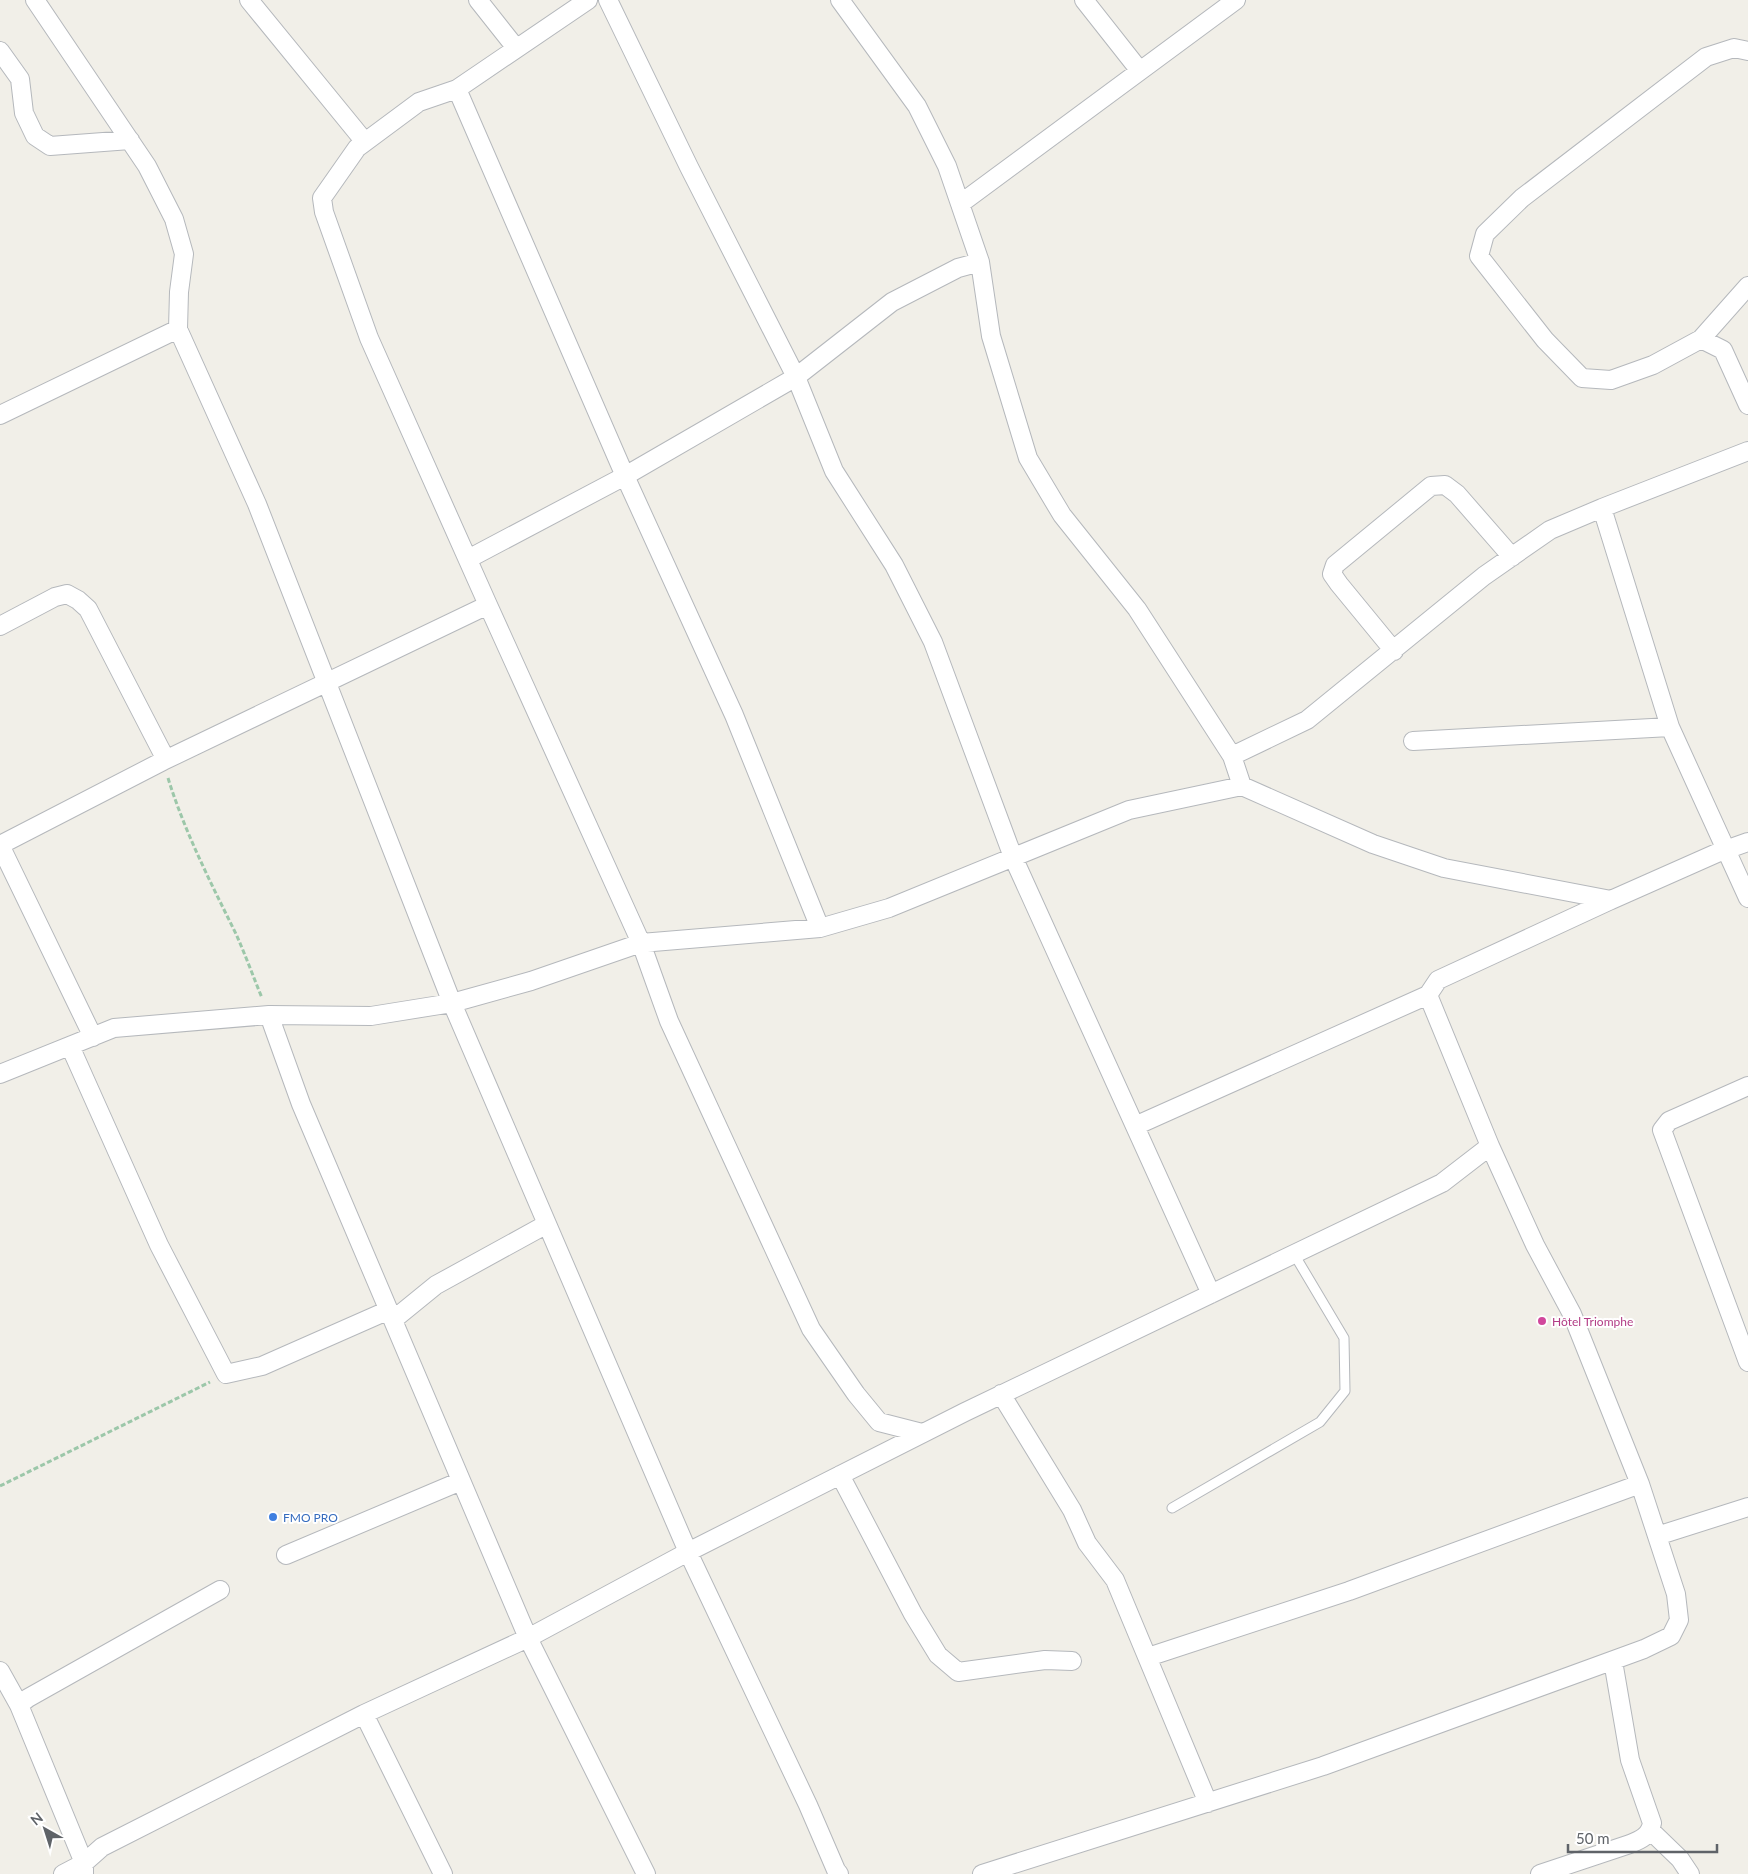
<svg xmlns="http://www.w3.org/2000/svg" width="1748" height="1874" font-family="Lato,sans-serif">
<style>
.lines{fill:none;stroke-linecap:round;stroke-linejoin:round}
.lane-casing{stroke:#b5b8bc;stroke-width:11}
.street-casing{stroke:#b5b8bc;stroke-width:20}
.path{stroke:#9cc7a9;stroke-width:3;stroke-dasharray:5 2.5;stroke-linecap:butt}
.lane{stroke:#fff;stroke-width:9}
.street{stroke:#fff;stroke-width:18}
.hotel-dot{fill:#d1479c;stroke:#fff;stroke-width:2}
.shop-dot{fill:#3f7fe0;stroke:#fff;stroke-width:2}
.labels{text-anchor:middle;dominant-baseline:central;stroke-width:4;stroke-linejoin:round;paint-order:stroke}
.hotel-label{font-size:12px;fill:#b23c85;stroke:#fff;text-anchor:start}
.shop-label{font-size:12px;fill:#366cbe;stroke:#fff;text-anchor:start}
</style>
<rect width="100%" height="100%" fill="#f1efe8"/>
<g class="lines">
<g class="lane-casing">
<path id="lane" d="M1172,1508L1320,1422L1345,1391L1344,1338L1294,1254"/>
</g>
<g class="street-casing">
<path id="street" d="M35,0L147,166L174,219L184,254L179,292L178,329L257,504L452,1003L688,1552L808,1805L836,1870L839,1874
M249,0L365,142
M478,0L516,48
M608,0L689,167L796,377L834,471L894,565L933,642L1013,857L1211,1294
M840,0L917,106L947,166L980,262L991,336L1028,458L1062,515L1137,609L1232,756L1242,786
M1084,0L1140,71
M0,51L20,79L24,113L35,136L50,146L130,140
M1748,51L1734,48L1706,57L1522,198L1485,234L1479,256L1545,340L1582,378L1611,380L1653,365L1701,339L1723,350L1748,405
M457,89L588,0
M960,204L1236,0
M1701,339L1748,286
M0,415L178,329
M1602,508L1670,727L1748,898
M468,559L625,476L796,377L892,302L958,268L980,262
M0,626L55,597L67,594L78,600L88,609L164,756L163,761
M1394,651L1339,584L1332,574L1335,565L1431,486L1445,485L1457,494L1512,557
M1413,741L1670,727
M1232,756L1307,720L1484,576L1550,530L1602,508L1748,451
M0,845L163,761L488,605
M0,845L93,1037
M820,928L734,715L625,476L457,89L419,102L357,148L322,198L324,212L369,338L488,605L641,943L669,1021L811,1329L856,1394L879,1422L922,1433
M269,1015L301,1104L528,1638L646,1874
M70,1046L159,1245L226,1374L262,1366L389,1310
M0,1074L114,1028L269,1015L371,1016L452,1003L531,981L641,943L820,928L889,908L1129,810L1242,786L1373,844L1444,868L1611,900L1717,853L1748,842
M1748,1086L1669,1121L1662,1130L1748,1362
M1135,1126L1428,995
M393,1320L436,1285L547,1224
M1001,1394L1072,1510L1087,1543L1115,1580L1208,1803
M840,1475L913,1614L938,1655L958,1672L1045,1660L1072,1661
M1657,1536L1748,1507
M286,1555L461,1481
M1148,1657L1349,1591L1640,1484
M0,1671L19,1705
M364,1714L443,1874
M1651,1831L1680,1859L1690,1874
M63,1874L84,1863L19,1705L28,1698L220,1590
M84,1874V1863L102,1847L364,1714L528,1638L688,1552L965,1412L1442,1183L1490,1146L1428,995L1438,980L1611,900
M982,1874L1323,1766L1644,1649L1671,1636L1679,1620L1676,1594L1640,1484L1572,1314L1535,1245L1490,1146
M1540,1874L1630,1844C1640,1840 1650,1836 1652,1823L1630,1760L1613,1661"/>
</g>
<path class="path" d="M168,778C185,833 211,883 236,934C245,954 253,976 262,998
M0,1486L210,1382"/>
<use href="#lane" class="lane"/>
<use href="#street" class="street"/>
</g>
<circle class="hotel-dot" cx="1542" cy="1321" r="5"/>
<circle class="shop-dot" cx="273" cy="1517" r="5"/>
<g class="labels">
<g class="hotel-label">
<text x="1552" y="1321">Hôtel Triomphe</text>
</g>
<g class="shop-label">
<text x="283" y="1517">FMO PRO</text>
</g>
</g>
<g transform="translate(45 1829) rotate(321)" stroke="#ffffff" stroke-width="4" paint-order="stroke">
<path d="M0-4L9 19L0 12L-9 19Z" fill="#5f6368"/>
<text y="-8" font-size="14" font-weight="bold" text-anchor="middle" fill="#5f6368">N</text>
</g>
<path d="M1568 1844v8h149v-8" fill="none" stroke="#5f6368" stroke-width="2.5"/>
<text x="1576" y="1844" font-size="15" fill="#5f6368" stroke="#ffffff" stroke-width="4" paint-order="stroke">50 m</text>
</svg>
